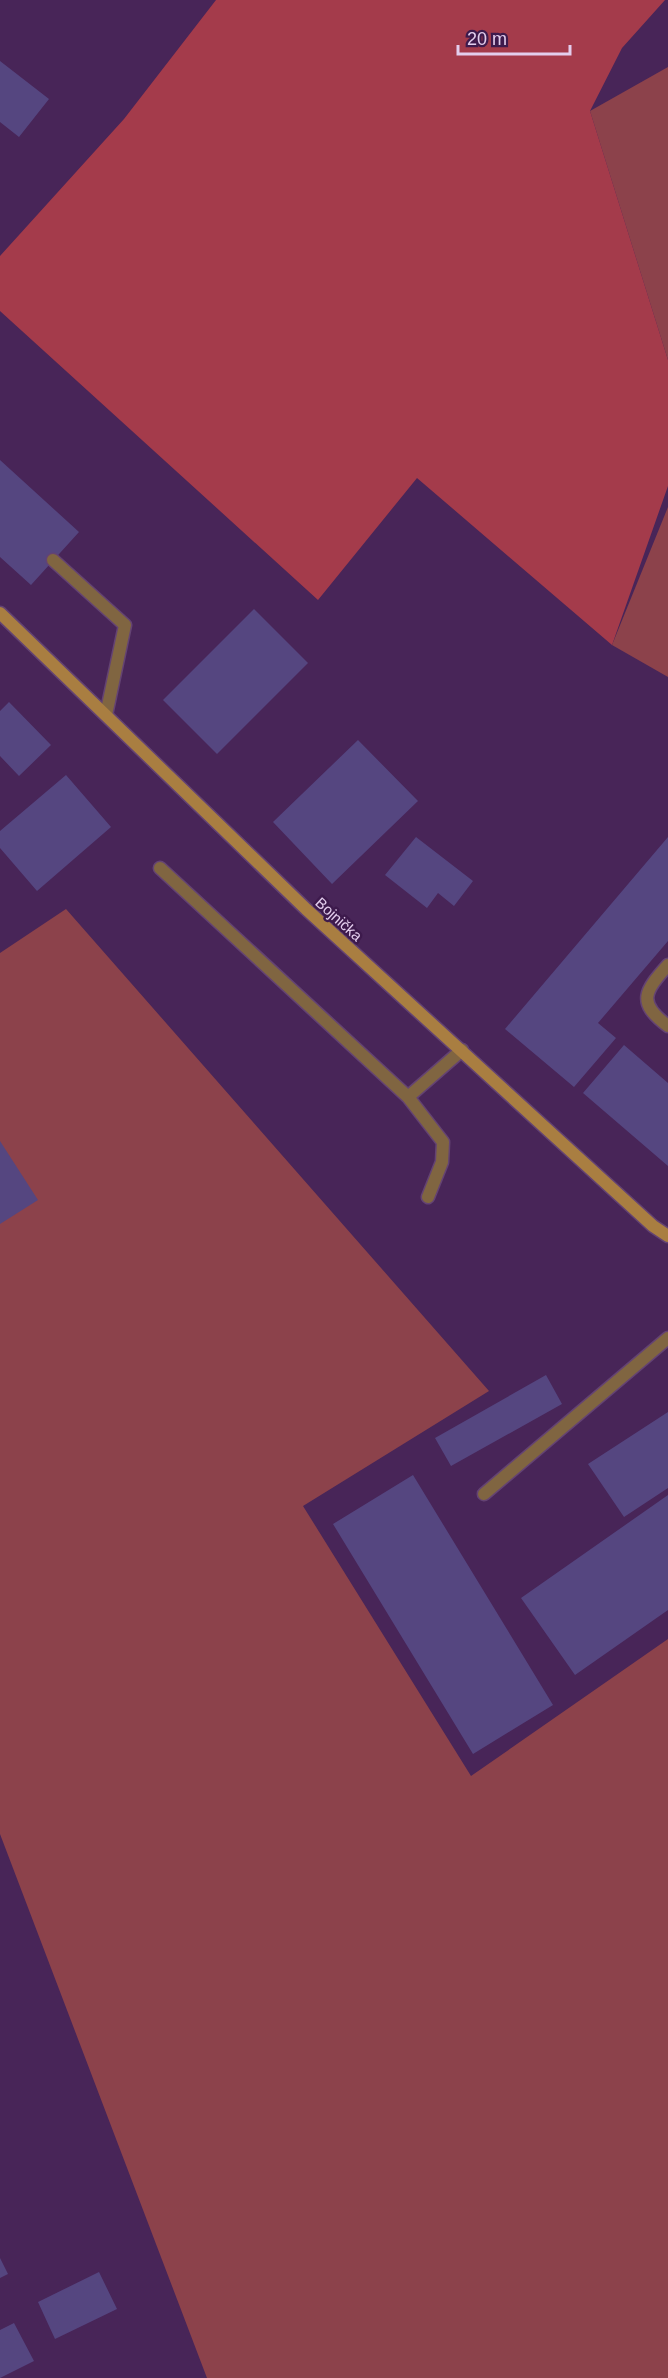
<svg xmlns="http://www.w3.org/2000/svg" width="668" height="2378" font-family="Arial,sans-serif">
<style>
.green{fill:#8c424b}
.forest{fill:#a43b4b}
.building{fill:#554680}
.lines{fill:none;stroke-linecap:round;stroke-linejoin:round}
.lane-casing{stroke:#644373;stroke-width:15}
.secondary-casing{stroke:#644373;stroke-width:15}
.lane{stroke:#806541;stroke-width:12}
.secondary{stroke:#a97e41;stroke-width:12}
.labels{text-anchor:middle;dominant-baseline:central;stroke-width:5;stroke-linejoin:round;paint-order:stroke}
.street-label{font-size:15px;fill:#e3ceed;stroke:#3d1a4c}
</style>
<rect width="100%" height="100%" fill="#482558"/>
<path class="green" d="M668,67V360L590,111Z
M668,507V677L612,645Z
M66,909L489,1391L303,1506L471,1776L668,1639V2378H207L0,1834V953Z"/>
<path class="forest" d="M216,0H665L622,48L590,111L668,360V486L612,645L417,478L318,600L0,311V256L124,119Z"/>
<path class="building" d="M0,61L49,99L19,137L0,122Z
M0,460L79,532L31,585L0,557Z
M254,609L308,663L217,754L163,700Z
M9,702L51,745L19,776L0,756V711Z
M358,740L418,801L332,884L273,822Z
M66,775L111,827L37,891L0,848V831Z
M416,837L473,881L454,906L438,893L427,908L385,875Z
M668,837V941L598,1023L616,1038L574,1087L505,1029Z
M624,1045L668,1083V1166L583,1093Z
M0,1141L38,1200L0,1224Z
M546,1375L562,1404L451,1466L435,1438Z
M668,1412V1488L624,1517L588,1464Z
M413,1475L553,1705L473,1754L333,1524Z
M668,1495V1610L575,1675L521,1598Z
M0,2258L8,2274L0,2278Z
M99,2272L117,2309L55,2339L38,2302Z
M14,2323L34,2361L0,2378V2330Z"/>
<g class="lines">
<g class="lane-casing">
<path id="lane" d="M53,560L125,625L106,715
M160,868L408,1097L462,1050
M668,965C645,991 636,1002 668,1026
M408,1097L443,1142L442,1162L428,1197
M484,1494L668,1338"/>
</g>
<g class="secondary-casing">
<path id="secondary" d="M0,613L306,909L653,1226L668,1236"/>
</g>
<use href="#lane" class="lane"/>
<use href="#secondary" class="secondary"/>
</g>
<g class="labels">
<g class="street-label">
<text transform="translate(339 919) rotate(42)">Bojnička</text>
</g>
</g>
<path d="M458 45v9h112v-9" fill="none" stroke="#e3ceed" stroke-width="3"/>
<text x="467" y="45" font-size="18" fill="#e3ceed" stroke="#3d1a4c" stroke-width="4.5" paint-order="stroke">20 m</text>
</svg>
